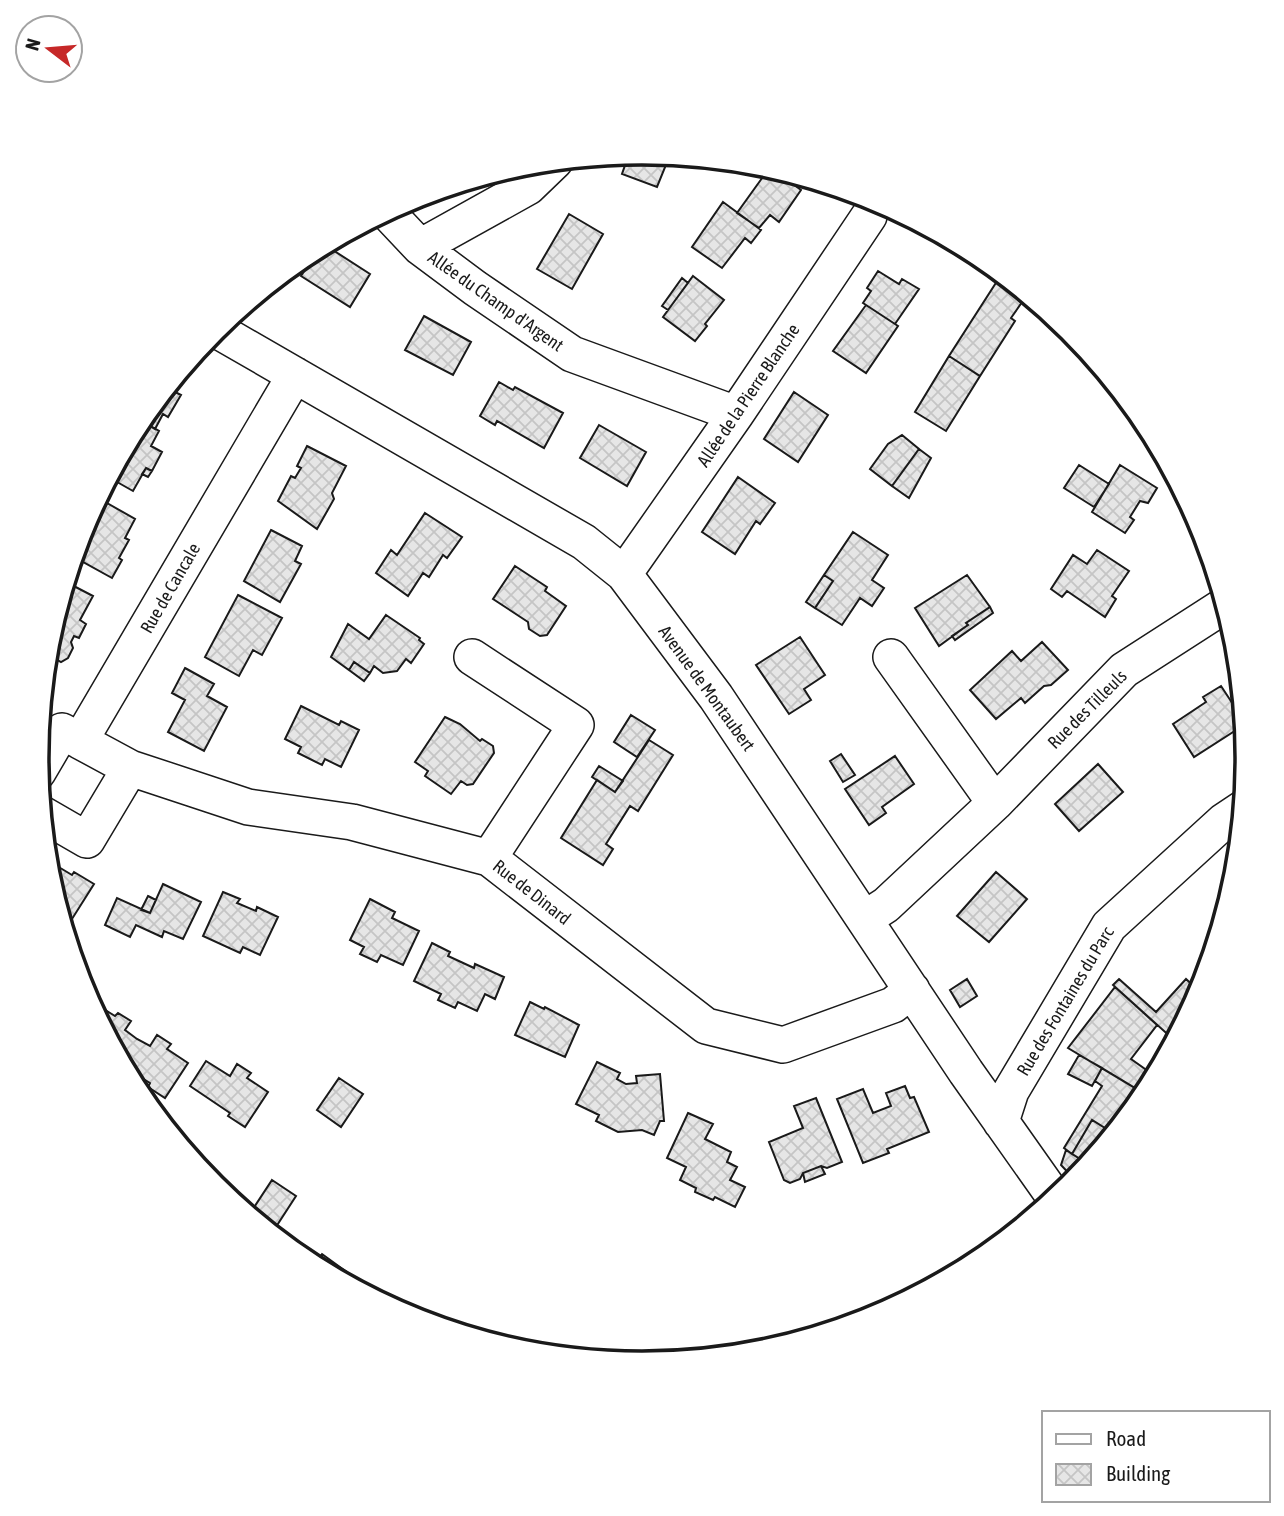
<svg xmlns="http://www.w3.org/2000/svg" width="1284" height="1516" font-family="'Asap Condensed',sans-serif">
<style>
.building{fill:url(#building-cross-hatch);stroke:#1a1a1a;stroke-width:2}
.lines{fill:none;stroke-linecap:round;stroke-linejoin:round}
.minor-casing{stroke:#1a1a1a;stroke-width:38}
.minor{stroke:#fff;stroke-width:35}
.labels{text-anchor:middle;dominant-baseline:central;stroke-width:5;stroke-linejoin:round;paint-order:stroke}
.street-label{font-size:18px;fill:#1a1a1a;stroke:#fff}
.rim{fill:none;stroke:#1a1a1a;stroke-width:3.5}
</style>
<defs>
<pattern id="building-cross-hatch" width="8" height="8" patternUnits="userSpaceOnUse" patternTransform="scale(1.75)"><rect width="8" height="8" fill="#e6e6e6"/><path d="M0 0l8 8M0 8l8-8" fill="none" stroke="#c5c5c5"/></pattern>
</defs>
<rect width="100%" height="100%" fill="#fff"/>
<path class="building" d="M642,153L670,155L657,187L622,174L629,154Z
M770,167L801,190L779,222L770,215L759,228L737,213Z
M723,202L761,230L751,243L745,238L722,268L692,247Z
M569,214L603,234L572,289L537,269Z
M325,245L370,274L350,307L301,276L319,248Z
M878,271L899,284L902,279L919,289L895,324L863,303L871,291L867,288Z
M1001,275L1027,295L1011,318L1015,321L980,376L949,356Z
M693,276L724,300L705,324L707,326L695,341L663,317Z
M682,278L688,283L668,310L662,306Z
M866,305L898,326L866,373L833,351Z
M424,316L471,342L453,375L405,350Z
M949,356L980,376L946,431L915,412Z
M185,365L189,367L175,392L181,395L168,417L163,414L155,429L140,420Z
M499,382L513,390L515,387L563,413L544,448L497,421L495,425L480,416Z
M794,392L828,415L798,462L764,439Z
M140,420L159,431L151,446L162,452L152,471L146,468L133,491L110,478L106,485L105,484Z
M599,425L646,452L627,486L580,458Z
M902,435L919,449L892,486L870,469L888,444Z
M307,446L346,466L332,493L334,499L317,529L278,501L291,476L295,478L301,468L297,466Z
M919,449L931,458L909,498L892,486Z
M1079,465L1109,484L1094,507L1064,488Z
M1120,465L1157,488L1148,503L1140,501L1130,517L1134,520L1125,533L1092,512Z
M146,468L152,471L148,477L142,474Z
M738,477L775,503L760,524L756,521L735,554L702,532Z
M100,499L135,519L125,538L129,540L119,558L122,560L112,578L76,558L84,543L79,540L80,536Z
M425,513L462,537L447,558L443,555L429,577L423,573L408,596L376,573L391,550L397,555Z
M271,530L302,546L295,561L301,564L280,602L244,581Z
M853,532L888,555L872,580L884,588L872,606L860,598L842,625L815,608L833,581L824,575Z
M1097,550L1129,571L1112,596L1116,599L1105,617L1067,591L1062,597L1051,589L1073,555L1087,564Z
M515,566L547,587L545,591L566,606L547,635L540,636L529,629L528,622L493,599Z
M824,575L833,581L815,608L806,602Z
M967,575L990,607L966,623L968,625L939,646L915,608Z
M66,582L93,596L80,620L86,624L79,638L74,636L71,642L73,648L68,658L61,662L47,654L48,640Z
M238,595L282,618L262,655L253,650L239,676L205,657Z
M990,607L993,613L955,640L952,636L968,625L966,623Z
M386,615L420,638L419,640L424,644L411,663L406,659L397,671L383,673L374,666L370,673L354,662L349,670L331,657L348,624L369,639Z
M800,637L825,675L804,689L811,700L789,714L756,665Z
M1042,642L1068,670L1051,685L1044,686L1025,703L1021,698L996,719L970,690L1012,651L1021,661Z
M354,662L370,673L364,681L349,670Z
M185,668L214,684L207,696L227,707L204,751L168,732L185,700L172,693Z
M1221,686L1244,721V725L1194,757L1173,724L1206,702L1203,697Z
M301,706L339,725L341,721L359,730L341,767L325,759L322,765L298,753L301,747L285,739Z
M631,715L655,730L637,757L614,742Z
M445,717L460,724L480,741L482,739L493,746L494,753L473,784L467,785L461,781L451,794L425,776L428,771L415,762Z
M649,740L673,755L638,811L630,806L606,844L613,849L603,865L561,838L597,780L615,792Z
M841,754L855,775L843,782L830,761Z
M895,756L914,784L882,807L886,813L869,825L845,789Z
M1098,764L1123,792L1079,831L1055,804Z
M599,766L623,781L615,792L592,777Z
M47,860L72,875L74,872L94,884L72,919L59,911L48,876Z
M996,872L1027,899L989,942L957,916Z
M163,884L201,902L183,939L164,931L162,937L136,925L130,937L105,925L117,898L150,913Z
M223,892L240,899L237,903L256,911L257,907L278,917L260,955L243,947L240,953L203,936Z
M148,896L156,900L150,913L141,910Z
M370,899L395,912L392,918L419,931L403,965L381,955L377,962L360,954L364,947L350,940Z
M432,943L450,952L448,956L474,968L475,964L504,977L495,999L485,994L477,1011L458,1002L455,1008L438,1000L441,994L414,981Z
M967,979L977,996L960,1007L950,990Z
M1119,979L1156,1012L1186,979L1200,992L1174,1040L1113,985Z
M1115,987L1157,1025L1131,1059L1155,1076L1145,1094L1068,1048Z
M530,1002L544,1009L545,1007L579,1025L565,1057L515,1035Z
M94,1003L115,1016L118,1013L131,1021L125,1030L137,1039L150,1046L157,1035L171,1044L167,1049L188,1063L165,1098L148,1087L150,1083L134,1073L130,1078L92,1006Z
M1079,1055L1102,1068L1092,1086L1068,1074Z
M206,1061L230,1076L237,1064L251,1073L247,1078L268,1092L245,1127L228,1116L230,1113L190,1086Z
M597,1062L620,1073L617,1079L626,1084L637,1083L636,1076L660,1074L664,1121H660L654,1135L642,1130L618,1132L596,1121L599,1115L576,1104Z
M1102,1068L1145,1094L1113,1133L1092,1120L1072,1154L1064,1148L1102,1086L1095,1081Z
M339,1078L363,1094L341,1127L317,1110Z
M905,1086L910,1098L914,1097L929,1132L887,1149L889,1153L863,1163L837,1099L863,1089L873,1113L891,1106L886,1093Z
M816,1098L842,1162L827,1168L821,1166L803,1173L800,1179L790,1183L784,1180L769,1142L803,1128L794,1106Z
M688,1113L713,1124L705,1139L731,1152L727,1162L737,1167L730,1180L745,1187L735,1207L715,1197L713,1200L695,1192L696,1188L680,1180L686,1167L667,1158Z
M1092,1120L1113,1133L1088,1164L1072,1154Z
M1066,1150L1088,1164L1075,1180L1061,1165Z
M821,1166L825,1174L805,1182L803,1173Z
M272,1180L296,1196L272,1233L249,1215Z
M322,1254L392,1305L391,1307L313,1265Z"/>
<g class="lines">
<g class="minor-casing">
<path id="minor" d="M387,212L420,247L475,288L572,354L736,414
M420,247L528,187L555,161
M215,329L584,542L624,574L716,697L966,1072L1055,1198
M624,574L736,414L869,216
M472,657L576,725L489,858
M891,657L995,803
M80,741L130,768L248,807L352,822L489,858L706,1026L783,1045L893,1005L912,990
M38,772L62,731L80,741L295,375
M42,814L87,840L130,768
M866,918L886,905L995,803L1124,670L1225,605
M1001,1122L1011,1091L1109,926L1224,821L1242,809"/>
</g>
<use href="#minor" class="minor"/>
</g>
<g class="labels">
<g class="street-label">
<text transform="translate(496 301) rotate(35)">Allée du Champ d'Argent</text>
<text transform="translate(748 395) rotate(-56)">Allée de la Pierre Blanche</text>
<text transform="translate(170 588) rotate(-60)">Rue de Cancale</text>
<text transform="translate(707 688) rotate(54)">Avenue de Montaubert</text>
<text transform="translate(1087 709) rotate(-45)">Rue des Tilleuls</text>
<text transform="translate(532 892) rotate(38)">Rue de Dinard</text>
<text transform="translate(1065 1001) rotate(-59)">Rue des Fontaines du Parc</text>
</g>
</g>
<path d="M0 0H1284V1516H0ZM49 758a593 593 0 1 1 1186 0a593 593 0 1 1-1186 0Z" fill="#fff" fill-rule="evenodd"/>
<path class="rim" d="M49 758a593 593 0 1 1 1186 0a593 593 0 1 1-1186 0Z"/>
<rect x="1042" y="1411" width="228" height="91" fill="#ffffff" stroke="#a3a3a3" stroke-width="2"/>
<rect x="1056" y="1434" width="35" height="10" fill="#ffffff" stroke="#a3a3a3" stroke-width="2"/>
<text x="1106" y="1446" font-size="21" fill="#1a1a1a">Road</text>
<rect x="1056" y="1464" width="35" height="21" fill="url(#building-cross-hatch)" stroke="#a3a3a3" stroke-width="2"/>
<text x="1106" y="1481" font-size="21" fill="#1a1a1a">Building</text>
<g transform="translate(49 49) rotate(286)"><circle r="33" fill="#ffffff" stroke="#a3a3a3" stroke-width="2"/>
<path d="M0-5L12 26L0 18L-12 26Z" fill="#c62828"/>
<text y="-10" font-size="19" font-weight="bold" text-anchor="middle" fill="#1a1a1a">N</text>
</g>
</svg>
